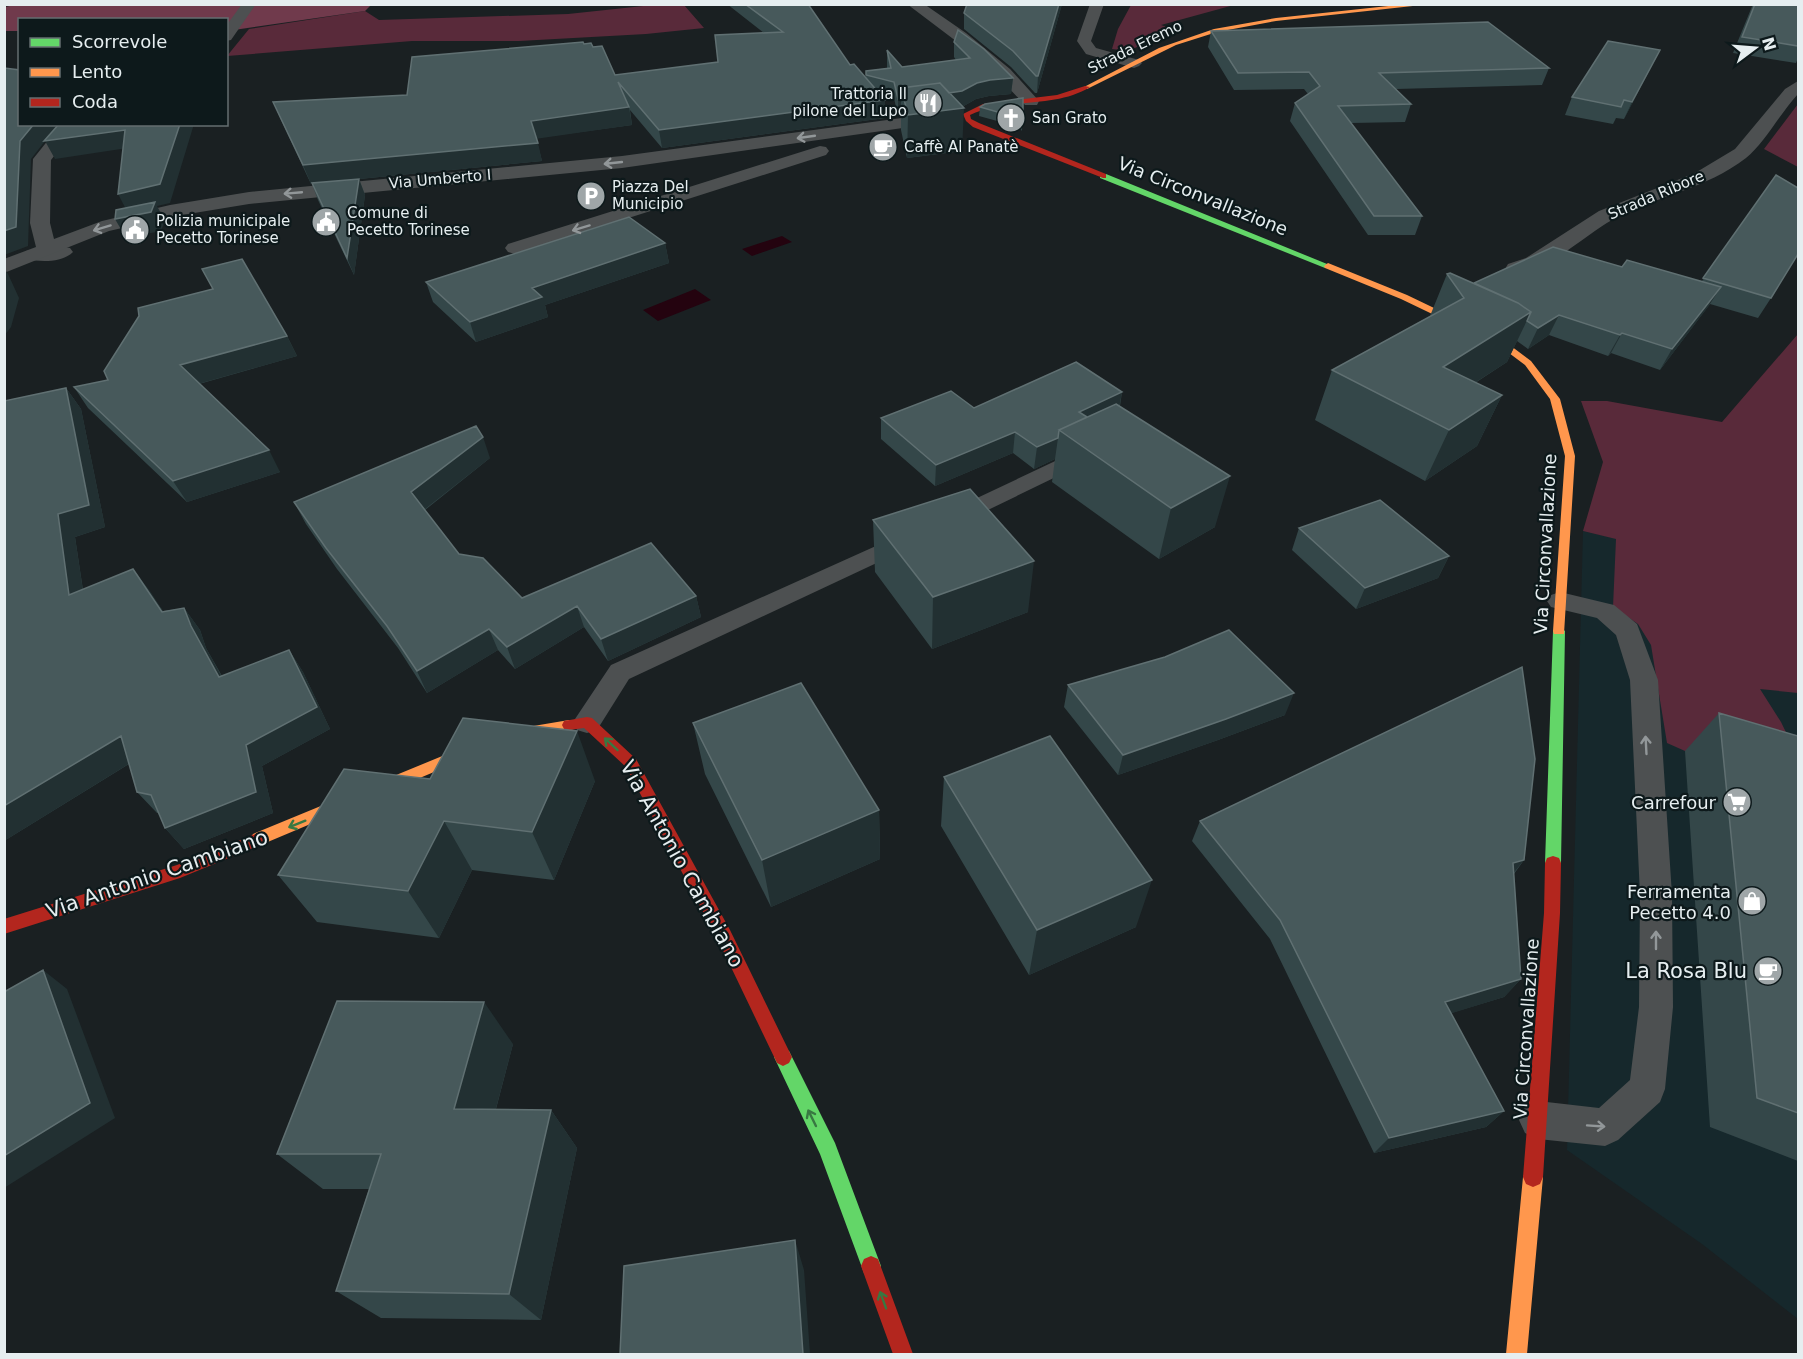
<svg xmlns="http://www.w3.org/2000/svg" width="1803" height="1359" font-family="'DejaVu Sans',sans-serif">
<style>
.built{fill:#16282c}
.green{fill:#592a3a}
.forest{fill:#703a4c}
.water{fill:#24030f}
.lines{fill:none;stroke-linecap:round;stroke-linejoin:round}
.lane{fill:#4d5051;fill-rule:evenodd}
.street{fill:#4d5051;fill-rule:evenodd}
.fast{fill:#63d668;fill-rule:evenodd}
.slow{fill:#ff974d;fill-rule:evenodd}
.jam{fill:#b3261e;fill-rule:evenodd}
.wall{fill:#344749}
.shaded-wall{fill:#223032}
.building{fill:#47595b;stroke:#607072;stroke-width:1.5}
.oneway{stroke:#929799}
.oneway2{stroke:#387842}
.labels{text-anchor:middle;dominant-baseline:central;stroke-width:4.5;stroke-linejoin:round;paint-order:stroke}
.far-street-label{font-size:15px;fill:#e6eef0;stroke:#0d191b}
.far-poi-label{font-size:15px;fill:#e6eef0;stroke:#0d191b;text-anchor:start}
.street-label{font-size:18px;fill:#e6eef0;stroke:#0d191b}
.poi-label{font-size:18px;fill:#e6eef0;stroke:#0d191b;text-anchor:end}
.near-street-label{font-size:21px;fill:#e6eef0;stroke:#0d191b}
.near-poi-label{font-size:21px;fill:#e6eef0;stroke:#0d191b;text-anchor:end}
</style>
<rect width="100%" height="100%" fill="#1a2022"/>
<path class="built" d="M1583,531L1779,575L1798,616V1319L1702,1244L1567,1150Z"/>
<path class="green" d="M662,4L684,5L704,28L646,34L519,41H412L227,56L249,29L365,11L379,20L568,14Z
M1131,5V4L1234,5L1161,25L1175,30L1128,51L1112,49L1118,29Z
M1798,104V167L1764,149Z
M1798,334V693L1760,689L1781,722L1798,757L1685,751L1667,743L1651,645L1638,624L1613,607L1616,539L1583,531L1603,462L1581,401H1607L1722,422Z"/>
<path class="forest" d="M14,5H371L365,11L227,31L226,20H20L19,31H5V7Z"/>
<path class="water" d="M782,236L792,242L752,256L742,249Z
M695,289L711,300L658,321L643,310Z"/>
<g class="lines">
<path class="lane" d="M64,247L70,248L73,252C62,263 40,262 26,259L23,255L26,251C38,248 51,250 64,247Z
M1085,447L1093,449L1096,454L1093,459L957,525L949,527L941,525L937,520L941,515Z
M907,532L915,535L919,540L915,545L629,679L597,730L587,733L577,730L573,722L611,665Z
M1560,592L1614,605L1637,624L1658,680L1672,895L1673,1007L1665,1089L1660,1102L1618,1140L1605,1146L1538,1139L1525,1133L1519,1120L1525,1107L1538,1101L1599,1108L1630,1080L1639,1007L1640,895L1630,680L1616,635L1597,618L1551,607L1547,601L1551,595Z"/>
<path class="street" d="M242,4H256L231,40L226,41V26Z
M907,4H924L966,33L1010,69L1039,101L1037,105H1025L985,63Z
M1090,4H1104L1091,41L1096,48L1139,60L1142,63L1139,66L1134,68L1086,54L1077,41Z
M1798,81V94C1781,112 1764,144 1746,158C1706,189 1656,196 1612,220C1587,233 1537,281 1508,274L1505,269L1508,264L1526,258L1599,211L1695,173L1735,149L1785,89Z
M946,112L952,113L955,117L952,121L622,168L249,204L170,217L109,231L4,273V259L36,247L30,223L33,159L53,134L70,124H92L65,142L51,160L50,223L54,239L102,221L170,205L249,192L622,156Z
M820,146L826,147L829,151L826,155L522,252L515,254L508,252L505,248L508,244Z"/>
<path class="fast" d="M1100,174H1106L1332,266L1325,268L1100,178Z
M1559,626L1565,631L1561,863L1559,868L1553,870L1547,868L1545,863L1553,631Z
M783,1048L789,1051L835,1143L881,1266L878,1273L871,1276L864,1273L820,1154L774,1057L777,1051Z"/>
<path class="slow" d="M1407,4H1431L1276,21L1217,32L1176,45L1087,89L1084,87L1159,48L1214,29L1276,18Z
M1328,263L1407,295L1507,343L1531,361L1560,399L1575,456L1564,634H1554L1553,631L1565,456L1550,399L1525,365L1501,347L1401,299L1325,268L1324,266Z
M569,720L574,721L576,725L574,729L510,740L263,844L258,845L253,844L250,839L253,834L503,731Z
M1533,1167L1540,1170L1543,1177L1527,1354H1506L1523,1177L1526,1170Z"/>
<path class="jam" d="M1085,86L1090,87C1055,109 1007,97 970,115L971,119L979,123L1106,174V178H1103L973,127L966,121L963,114L983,104L1057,95Z
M587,717L592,718L636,759L730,930L789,1051L792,1057L789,1063L783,1066L777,1063L718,940L626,767L584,728L569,730L564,729L562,725L564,721Z
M258,833L263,834L266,839L263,844L180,878L4,934V919L177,865Z
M1553,856L1559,858L1561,863L1560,913L1543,1177L1540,1184L1533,1187L1526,1184L1523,1177L1544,913L1545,863L1547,858Z
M871,1256L878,1259L913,1354H893L861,1266L864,1259Z"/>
</g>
<path class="wall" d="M727,4H808L850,65L866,77V71L887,68V50L902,67L956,60L954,57V42L1013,78L1011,94L989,96L976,99L962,107V151L907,158L901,130V116H898L894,98L880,95L885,118L662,148L630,110L632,125L536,138L542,161L359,179L365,195L354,275L318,200L312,184H311L281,120L273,102L407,95L584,44L593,47L615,75L718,62L764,33Z
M950,4H1062L1037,93H1035L1011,67L964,29V13L967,6Z
M1753,4H1798V58L1796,63L1733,53Z
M1211,31L1549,68L1542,85L1396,89L1411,104L1405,122L1351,123L1422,216L1415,235H1368L1290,121L1295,103L1308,94L1304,89L1234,90L1208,47Z
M1660,50L1624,119L1616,118L1613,124L1565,115L1572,97Z
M1023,98L1022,131L1019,127L979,116L980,107Z
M1776,175L1771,298L1758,318L1710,304L1660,370L1611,353L1608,356L1549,335L1528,349L1517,341L1507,362L1475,383L1502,395L1477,446L1425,481L1315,420L1332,370L1430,316L1447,274L1474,283L1622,267L1702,281Z
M665,243L669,263L545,305L548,317L476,342L433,302L426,282Z
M139,316L287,336L297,356L199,384L280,472L187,502L88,408L74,387L108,380Z
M66,388L81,409L105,527L75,537L83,590L133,569L163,611L184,608L200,630L206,648L222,676L289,650L303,672L330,729L262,766L273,813L184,849L165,828L159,813H157L137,792L129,764L4,841V401Z
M1122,392L1120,406L1215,527L1159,559L1052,482L1055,459L1034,469L1013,453L935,486L881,439V418Z
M490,458L425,510L459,554L522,598L696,596L701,617L608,661L584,627L515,669L498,650L427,693L398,648L337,569L306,524L294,502Z
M873,520L1028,612L932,649L875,572Z
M1299,528L1449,556L1438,578L1356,609L1292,550Z
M1068,685L1285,715L1218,740L1118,775L1064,707Z
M1719,713L1798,736V1161L1710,1127L1685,751Z
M693,723L879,810L880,859L771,907L705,774Z
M944,777L1136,927L1029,975L941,826Z
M430,779L595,781L554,880L472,870L439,938L317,922L278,875Z
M1200,821L1524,860L1514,874L1521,979L1504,997L1451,1013L1504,1111L1486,1127L1374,1153L1270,939L1192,841Z
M513,1044L496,1109L551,1110L577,1148L541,1320L381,1318L336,1291L369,1189H323L277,1154Z"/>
<path class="shaded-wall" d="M1059,4H1062L1037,93L1038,76Z
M1660,50L1652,66L1624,119L1632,102Z
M1013,78L1011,94L989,96L976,99L962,107L944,93L977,83L990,80Z
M898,99H901V116H898Z
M885,100V118L662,148L659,130Z
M629,107L632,125L535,139L531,121Z
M964,108L962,151L907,158L908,115Z
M34,124H65L125,130L134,147L55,159L45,141L31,159L28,246L4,255V231L20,141Z
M180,124H194L170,203L157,206L165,221L161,231L126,238L115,219L128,213L118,194Z
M538,143L542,161L359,179L365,195L354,275L347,258L359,179L311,184L303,165Z
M665,243L669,263L545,305L548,317L476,342L470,322L532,288Z
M4,268L8,274L19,298L11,327L4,336Z
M1721,287L1708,307L1660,370L1672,349Z
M1531,312L1507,362L1423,416L1443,367Z
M1559,315L1549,335L1528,349L1538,328Z
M1622,333L1611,353L1608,356L1620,335Z
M287,336L297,356L191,386L180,365Z
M66,388L81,409L105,527L75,537L87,618L69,595L58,514Z
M1122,392L1118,413L1065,435L1079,412Z
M1502,395L1477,446L1425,481L1449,430Z
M1015,432L1013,453L935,486L936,465Z
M483,437L490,458L420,513L411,492Z
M1058,438L1055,459L1034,469L1037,447Z
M269,450L280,472L187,502L173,481Z
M1230,476L1215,527L1159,559L1171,508Z
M1449,556L1438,578L1356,609L1365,588Z
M1034,561L1028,612L932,649L933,597Z
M133,569L150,591L178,634L162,612Z
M696,596L701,617L608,661L601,639Z
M577,606L584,627L515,669L507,647Z
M184,608L200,630L206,648L234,699L219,677L191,626Z
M489,629L498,650L427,693L417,671Z
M289,650L303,672L330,729L262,766L273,813L184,849L165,828L246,745Z
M1294,693L1285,715L1218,740L1118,775L1123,755Z
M577,731L595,781L554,880L532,832Z
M121,736L140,757L4,841V806Z
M879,810L880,859L771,907L762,860Z
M444,821L472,870L439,938L408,891Z
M1524,860L1508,880L1513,863Z
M1152,880L1136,927L1029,975L1037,930Z
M43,970L67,989L115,1118L4,1188V1156Z
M1521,979L1504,997L1430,1020L1445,1002Z
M484,1002L513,1044L486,1146L454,1109Z
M551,1110L577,1148L541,1320L509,1294Z
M1504,1111L1486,1127L1374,1153L1389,1138Z
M795,1240L804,1270L810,1354H803Z"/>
<path class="building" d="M745,4H808L850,65L854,64L885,100L659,130L618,82L629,107L531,121L538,143L303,165L273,102L407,95L412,57L583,42L584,44L591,43L593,47L602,46L615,75L718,62L715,35L783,32Z
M967,4H1059L1038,76H1036L1013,51L964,13Z
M1755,4H1798V46L1742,37Z
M1488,22L1549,68L1379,73L1411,104L1338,106L1422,216H1374L1295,103L1320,86L1309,72L1238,73L1211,31Z
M958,30L984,49L1013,78L990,80L977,83L962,91L949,93L940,83L901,88V99H898L894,82L866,75V71L891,68L887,50L902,67L970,58L954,42Z
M1608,41L1660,50L1632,102L1624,100L1621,107L1572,97Z
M4,68L20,70V124H34L20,141L16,227L4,231Z
M940,83L964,108L908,115L901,88Z
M1023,98V122L1019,118L980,107L985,104Z
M59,124H180L160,184L118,194L125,130L44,141Z
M1776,175L1798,188V254L1771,298L1703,278Z
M359,179L347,258L312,183Z
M155,202L151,212L115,219L116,210Z
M629,217L665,243L532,288L542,297L470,322L426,282Z
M1553,247L1622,267L1627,260L1721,287L1672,349L1622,333L1620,335L1559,315L1538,328L1527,321L1531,312L1518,303L1474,283Z
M242,259L287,336L180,365L269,450L173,481L74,387L108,380L104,371L139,316L138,308L213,289L202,269Z
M1450,273L1518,303L1531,312L1443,367L1502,395L1449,430L1332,370L1464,298L1447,274Z
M1076,362L1122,392L1079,412L1087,417L1059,430L1058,438L1037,447L1015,432L936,465L881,418L951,391L974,408Z
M66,388L89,505L58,514L69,595L133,569L162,612L184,608L191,626L219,677L289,650L317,707L246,745L256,792L165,828L151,795L137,792L121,736L4,806V401Z
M1116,404L1230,476L1171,508L1059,430Z
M476,426L483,437L411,492L459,554L483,558L522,598L651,543L696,596L601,639L577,606L507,647L489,629L417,671L387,626L326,548L294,502Z
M970,489L1034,561L933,597L873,520Z
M1380,500L1449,556L1365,588L1299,528Z
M1229,630L1294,693L1226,719L1123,755L1068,685L1165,657Z
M1522,667L1535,759L1524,860L1513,863L1521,979L1445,1002L1504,1111L1389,1138L1280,920L1200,821Z
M801,683L879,810L762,860L693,723Z
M1719,713L1798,736V1113L1757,1098Z
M463,718L577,731L532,832L444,821L408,891L278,875L344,769L430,779Z
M1050,736L1152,880L1037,930L944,777Z
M43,970L90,1103L4,1156V992Z
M337,1001L484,1002L454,1109L551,1110L509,1294L336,1291L381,1154H277Z
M795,1240L803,1354H620L624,1266Z"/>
<defs><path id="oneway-shaft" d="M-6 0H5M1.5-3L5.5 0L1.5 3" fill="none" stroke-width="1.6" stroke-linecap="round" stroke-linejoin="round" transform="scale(1.5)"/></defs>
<g class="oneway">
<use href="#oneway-shaft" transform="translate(806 137) rotate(172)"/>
<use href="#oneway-shaft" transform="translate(613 163) rotate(174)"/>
<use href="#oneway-shaft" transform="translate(293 193) rotate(175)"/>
<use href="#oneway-shaft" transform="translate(102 228) rotate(163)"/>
<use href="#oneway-shaft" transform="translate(581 228) rotate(163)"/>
<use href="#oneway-shaft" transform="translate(1646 745) rotate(-93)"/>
<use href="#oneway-shaft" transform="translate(1656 940) rotate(-90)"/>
<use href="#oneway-shaft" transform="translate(1596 1126) rotate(4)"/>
</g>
<g class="oneway2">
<use href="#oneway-shaft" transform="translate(611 744) rotate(-137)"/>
<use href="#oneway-shaft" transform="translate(297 824) rotate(158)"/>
<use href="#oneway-shaft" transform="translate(812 1118) rotate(-116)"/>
<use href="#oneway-shaft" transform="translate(883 1300) rotate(-110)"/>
</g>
<defs>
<g id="restaurant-disc" transform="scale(1.5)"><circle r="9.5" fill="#9fa6a8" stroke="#0d191b"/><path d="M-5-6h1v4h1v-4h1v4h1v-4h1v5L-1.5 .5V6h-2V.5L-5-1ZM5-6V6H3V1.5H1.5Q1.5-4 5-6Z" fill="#fff"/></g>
<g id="church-disc" transform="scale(1.5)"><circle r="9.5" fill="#9fa6a8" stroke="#0d191b"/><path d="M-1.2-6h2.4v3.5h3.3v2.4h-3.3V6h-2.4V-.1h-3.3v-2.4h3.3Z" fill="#fff"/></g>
<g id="cafe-disc" transform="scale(1.5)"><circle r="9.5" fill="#9fa6a8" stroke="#0d191b"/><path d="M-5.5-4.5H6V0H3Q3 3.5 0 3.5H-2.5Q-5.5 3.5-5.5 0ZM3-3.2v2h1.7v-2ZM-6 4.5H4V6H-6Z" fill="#fff"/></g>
<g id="parking-disc" transform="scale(1.5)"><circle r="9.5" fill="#9fa6a8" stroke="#0d191b"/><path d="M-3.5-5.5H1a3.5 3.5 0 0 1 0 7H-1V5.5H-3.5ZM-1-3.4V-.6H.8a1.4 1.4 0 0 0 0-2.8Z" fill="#fff"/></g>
<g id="civic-disc" transform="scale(1.5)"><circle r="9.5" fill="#9fa6a8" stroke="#0d191b"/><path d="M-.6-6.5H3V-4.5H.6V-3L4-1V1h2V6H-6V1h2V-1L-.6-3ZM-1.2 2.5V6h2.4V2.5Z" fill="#fff"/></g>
<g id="supermarket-disc" transform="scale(1.5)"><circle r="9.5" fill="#9fa6a8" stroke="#0d191b"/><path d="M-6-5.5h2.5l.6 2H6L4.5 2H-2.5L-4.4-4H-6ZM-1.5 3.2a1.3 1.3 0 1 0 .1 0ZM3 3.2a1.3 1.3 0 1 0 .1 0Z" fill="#fff"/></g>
<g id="shop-disc" transform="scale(1.5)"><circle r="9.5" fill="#9fa6a8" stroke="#0d191b"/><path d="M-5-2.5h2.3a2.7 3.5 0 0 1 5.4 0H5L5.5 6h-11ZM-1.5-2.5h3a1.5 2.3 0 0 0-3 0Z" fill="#fff"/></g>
</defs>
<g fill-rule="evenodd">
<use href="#restaurant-disc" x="928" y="103"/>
<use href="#church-disc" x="1011" y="118"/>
<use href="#cafe-disc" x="883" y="147"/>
<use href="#parking-disc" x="591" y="196"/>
<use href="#civic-disc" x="326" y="222"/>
<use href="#civic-disc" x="135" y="230"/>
<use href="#supermarket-disc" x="1737" y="802"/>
<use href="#shop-disc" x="1752" y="901"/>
<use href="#cafe-disc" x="1768" y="971"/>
</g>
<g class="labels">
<g class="far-street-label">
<text transform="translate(1135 47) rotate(-26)">Strada Eremo</text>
<text transform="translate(440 179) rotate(-5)">Via Umberto I</text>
<text transform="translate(1656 195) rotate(-23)">Strada Ribore</text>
</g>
<g class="far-poi-label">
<text x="907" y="94" text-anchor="end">Trattoria Il<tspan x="907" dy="17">pilone del Lupo</tspan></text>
<text x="1032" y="118">San Grato</text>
<text x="904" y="147">Caffè Al Panatè</text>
<text x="612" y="187">Piazza Del<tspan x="612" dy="17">Municipio</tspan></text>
<text x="347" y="213">Comune di<tspan x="347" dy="17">Pecetto Torinese</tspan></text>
<text x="156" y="221">Polizia municipale<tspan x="156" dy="17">Pecetto Torinese</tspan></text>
</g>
<g class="street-label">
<text transform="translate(1203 196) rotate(22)">Via Circonvallazione</text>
<text transform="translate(1545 544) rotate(-87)">Via Circonvallazione</text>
<text transform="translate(1526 1029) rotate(-86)">Via Circonvallazione</text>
</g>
<g class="poi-label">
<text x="1716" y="802">Carrefour</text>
<text x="1731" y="891">Ferramenta<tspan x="1731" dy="21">Pecetto 4.0</tspan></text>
</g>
<g class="near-street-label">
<text transform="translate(682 864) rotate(61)">Via Antonio Cambiano</text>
<text transform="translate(157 874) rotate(-19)">Via Antonio Cambiano</text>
</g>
<g class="near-poi-label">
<text x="1747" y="971">La Rosa Blu</text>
</g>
</g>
<rect width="1803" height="1359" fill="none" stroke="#e6eef0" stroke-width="12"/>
<rect x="18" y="18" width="210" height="108" fill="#0d191b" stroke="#646e70" stroke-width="1.5"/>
<rect x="30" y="38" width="30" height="9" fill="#63d668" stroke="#646e70" stroke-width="1.5"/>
<text x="72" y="48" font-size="18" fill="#e6eef0">Scorrevole</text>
<rect x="30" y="68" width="30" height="9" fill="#ff974d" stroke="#646e70" stroke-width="1.5"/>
<text x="72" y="78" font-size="18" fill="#e6eef0">Lento</text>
<rect x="30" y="98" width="30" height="9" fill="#b3261e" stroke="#646e70" stroke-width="1.5"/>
<text x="72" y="108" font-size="18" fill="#e6eef0">Coda</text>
<g transform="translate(1755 48) rotate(74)" stroke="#0d191b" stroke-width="4.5" paint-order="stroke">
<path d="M0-4.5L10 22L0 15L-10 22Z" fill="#e6eef0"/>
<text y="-9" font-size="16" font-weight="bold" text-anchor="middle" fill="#e6eef0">N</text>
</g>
</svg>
